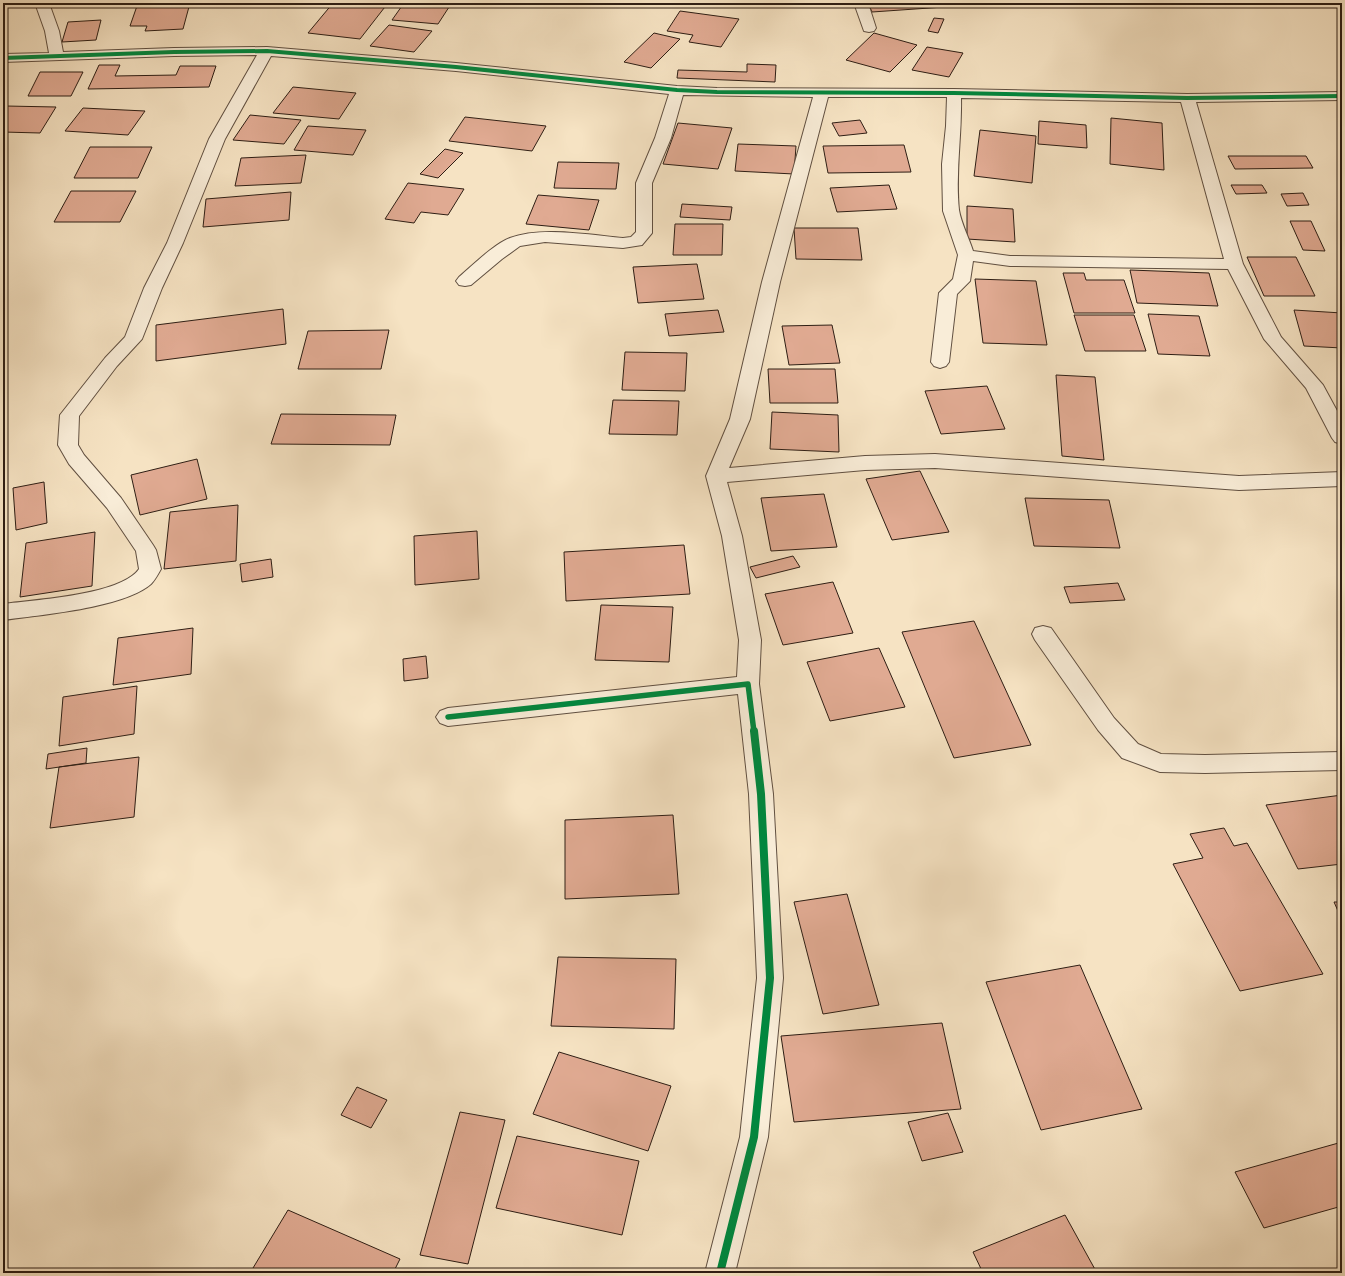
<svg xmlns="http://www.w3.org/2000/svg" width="1345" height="1276" font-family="Cardo,serif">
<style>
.building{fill:#e0aa92;stroke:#2e1e14}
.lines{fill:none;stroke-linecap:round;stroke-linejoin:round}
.minor-casing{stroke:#604f40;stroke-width:2}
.minor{fill:#f9edd8;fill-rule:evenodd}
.cycleway-far2-casing{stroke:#f9edd8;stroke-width:6}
.cycleway-far1-casing{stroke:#f9edd8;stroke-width:8}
.cycleway-casing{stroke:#f9edd8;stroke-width:10}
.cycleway-far2{stroke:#00873e;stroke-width:4}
.cycleway-far1{stroke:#00873e;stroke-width:5.5}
.cycleway{stroke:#00873e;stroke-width:8}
</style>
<rect width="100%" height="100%" fill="#f6e3c3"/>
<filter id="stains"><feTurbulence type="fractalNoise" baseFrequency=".005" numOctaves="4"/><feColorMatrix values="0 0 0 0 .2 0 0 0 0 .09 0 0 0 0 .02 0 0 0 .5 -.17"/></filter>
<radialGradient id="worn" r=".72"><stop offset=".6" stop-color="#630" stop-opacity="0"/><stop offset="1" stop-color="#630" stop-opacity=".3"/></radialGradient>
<path class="building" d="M138,3H190L183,29L145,31L147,26H130Z
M333,3H388L360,39L308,33Z
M404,3H439L451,4L438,24L392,20Z
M868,3H942L944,7L872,12Z
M680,11L739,19L721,47L689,42L693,35L667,31Z
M934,18L944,19L938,33L928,31Z
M101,20L96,40L62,42L68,22Z
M389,25L432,31L414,52L370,46Z
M654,33L680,39L651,68L624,62Z
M874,33L917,45L890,72L846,60Z
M927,47L963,53L949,77L912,70Z
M747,64L776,65L775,82L677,78L678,70L747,72Z
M99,65H120L115,76L176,75L180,66H216L209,87L88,89Z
M40,72H83L71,96H28Z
M293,87L356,93L339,119L273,113Z
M6,106L56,107L40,133L3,132V110Z
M83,108L145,111L128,135L65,131Z
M250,115L301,120L284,144L233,140Z
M465,117L546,126L532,151L449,141Z
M1111,118L1162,123L1164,170L1110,164Z
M860,120L867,133L839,136L832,123Z
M1039,121L1086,125L1087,148L1038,144Z
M678,123L732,128L718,169L663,164Z
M308,126L366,130L353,155L294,150Z
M980,130L1036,136L1032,183L974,176Z
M738,144L796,146L794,174L735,171Z
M904,145L911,172L828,173L823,146Z
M90,147H152L138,178H74Z
M445,149L463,153L438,178L420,174Z
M306,155L301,183L235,186L241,158Z
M1228,156H1306L1313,168L1235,169Z
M558,162L619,163L616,189L554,188Z
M408,183L464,189L448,215L421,212L414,223L385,219Z
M889,185L897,209L837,212L830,188Z
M1231,185H1262L1267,193L1236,194Z
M71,191H136L120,222H54Z
M291,192L289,220L203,227L206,199Z
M1303,193L1309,205L1287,206L1281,194Z
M538,195L599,200L589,230L526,224Z
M682,204L732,207L730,220L680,217Z
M967,206L1013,209L1015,242L967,239Z
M1290,221H1311L1325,251L1303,250Z
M675,224H723L722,255H673Z
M794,228H858L862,260L796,259Z
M1247,257H1296L1315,296H1264Z
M697,264L704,299L638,303L633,267Z
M1130,270L1209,273L1218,306L1137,303Z
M1063,273H1084L1086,280H1124L1135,313H1074Z
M975,279L1036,281L1047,345L983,343Z
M283,309L286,344L156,361V325Z
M718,310L724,332L669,336L665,314Z
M1294,310L1342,313V348L1304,346Z
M1148,314L1199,316L1210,356L1158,354Z
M1074,315H1134L1146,351H1085Z
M832,325L840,363L789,365L782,326Z
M389,330L381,369H298L308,331Z
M625,352L687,353L685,391L622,390Z
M768,369H835L838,403H770Z
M1056,375L1095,377L1104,460L1062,456Z
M987,386L1005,429L941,434L925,391Z
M613,400L679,401L677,435L609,434Z
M772,412L838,415L839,452L770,449Z
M281,414L396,415L390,445L271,444Z
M197,459L207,499L140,515L131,475Z
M920,471L949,532L892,540L866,479Z
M44,482L47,523L16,530L13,488Z
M824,494L837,547L771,551L761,498Z
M1025,498L1109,500L1120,548L1034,546Z
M238,505L236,561L164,569L170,512Z
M477,531L479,579L415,585L414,536Z
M95,532L92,586L20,597L26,543Z
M684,545L690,594L566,601L564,552Z
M793,556L800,567L756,578L750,567Z
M271,559L273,577L242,582L240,564Z
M833,582L853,633L783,645L765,594Z
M1118,583L1125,600L1070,603L1064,587Z
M601,605L673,607L669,662L595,660Z
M974,621L1031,745L954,758L902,632Z
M193,628L191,674L113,685L118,638Z
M879,648L905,707L830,721L807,662Z
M426,656L428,678L404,681L403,659Z
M137,686L134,734L59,746L63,697Z
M87,748L86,763L46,769L48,754Z
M139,757L134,817L50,828L59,767Z
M1342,795V864L1298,869L1266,805Z
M673,815L679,894L565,899V820Z
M1224,828L1234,846L1247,843L1323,974L1240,991L1173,864L1203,858L1190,834Z
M847,894L879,1005L823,1014L794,902Z
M1334,902H1342V920Z
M558,957L676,959L674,1029L551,1026Z
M1080,965L1142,1109L1041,1130L986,982Z
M942,1023L961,1109L794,1122L781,1036Z
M559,1052L671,1086L648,1151L533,1114Z
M357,1087L387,1100L371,1128L341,1115Z
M460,1112L505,1120L468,1264L420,1255Z
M948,1113L963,1152L922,1161L908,1122Z
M517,1136L639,1161L622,1235L496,1208Z
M1342,1142V1206L1264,1228L1235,1172Z
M288,1210L400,1259L393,1273H250Z
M1065,1215L1097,1273H983L973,1252Z"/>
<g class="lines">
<g class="minor-casing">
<path id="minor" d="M35,3H49L59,31L63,52L174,48L267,47L456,63L677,86L717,88L954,89L1187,94L1342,92V100L1196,102L1243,264L1281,337L1323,385L1342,420V444L1335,442L1332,438L1306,388L1264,339L1228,269L1010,266L973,261L970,281L957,294L949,362L946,366L940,368L934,366L931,362L939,293L953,279L958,255L943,211L942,164L946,126L947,97H828L780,282L750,419L729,468L865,456L935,454L1239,476L1342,472V486L1239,490L935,468L865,470L727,482L742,536L761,640L759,684L773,794L783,978L768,1137L735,1273H705L740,1137L757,978L749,794L738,694L448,726L440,723L436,717L440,711L448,708L737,677L739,640L722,536L706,476L730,419L762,282L813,97L683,95L671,138L652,183V233L642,245L623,248L545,242L520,246L502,259L471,285L465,286L459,285L456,281L459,277C472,266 494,244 510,238C541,226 590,235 623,238L631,237L636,232V183L655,138L669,94L456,71L271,56L225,139L183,243L162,288L142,339L117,366L79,416L78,445L84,455L121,498L153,545L156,550L161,569C158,574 155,580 151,584C124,608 39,615 3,620V604C34,600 121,595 139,569L136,551L107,508L69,464L58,445L60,415L105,358L125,337L144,288L167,243L209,139L257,55L174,56L3,62V54L49,53L45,31ZM961,98L1181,102L1224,259L1010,256L973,251C969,238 961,223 959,210C955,172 962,135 961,98Z
M854,3H868L876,28L874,31L869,32L864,31Z
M1043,626L1051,628L1114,718L1138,744L1161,754L1205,755L1342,752V770L1205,773L1160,772L1122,758L1098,730L1035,640L1032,634L1035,628Z"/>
</g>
<use href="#minor" class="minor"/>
<g class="cycleway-far2-casing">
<path id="cycleway-far2" d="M3,58L174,52L267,51L456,67L677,90L717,92L954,93L1187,98L1342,96"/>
</g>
<g class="cycleway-far1-casing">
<path id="cycleway-far1" d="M448,717L748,684L754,732"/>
</g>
<g class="cycleway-casing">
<path id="cycleway" d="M720,1273L754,1137L770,978L761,794L754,731"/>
</g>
<use href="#cycleway-far2" class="cycleway-far2"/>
<use href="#cycleway-far1" class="cycleway-far1"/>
<use href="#cycleway" class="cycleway"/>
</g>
<rect width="1345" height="1276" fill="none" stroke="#f6e3c3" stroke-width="16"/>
<rect x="4" y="4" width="1337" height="1268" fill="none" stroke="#2e1e14" stroke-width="2"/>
<rect x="8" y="8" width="1329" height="1260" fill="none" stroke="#2e1e14"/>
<rect width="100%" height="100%" filter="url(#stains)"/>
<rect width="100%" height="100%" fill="url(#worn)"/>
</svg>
